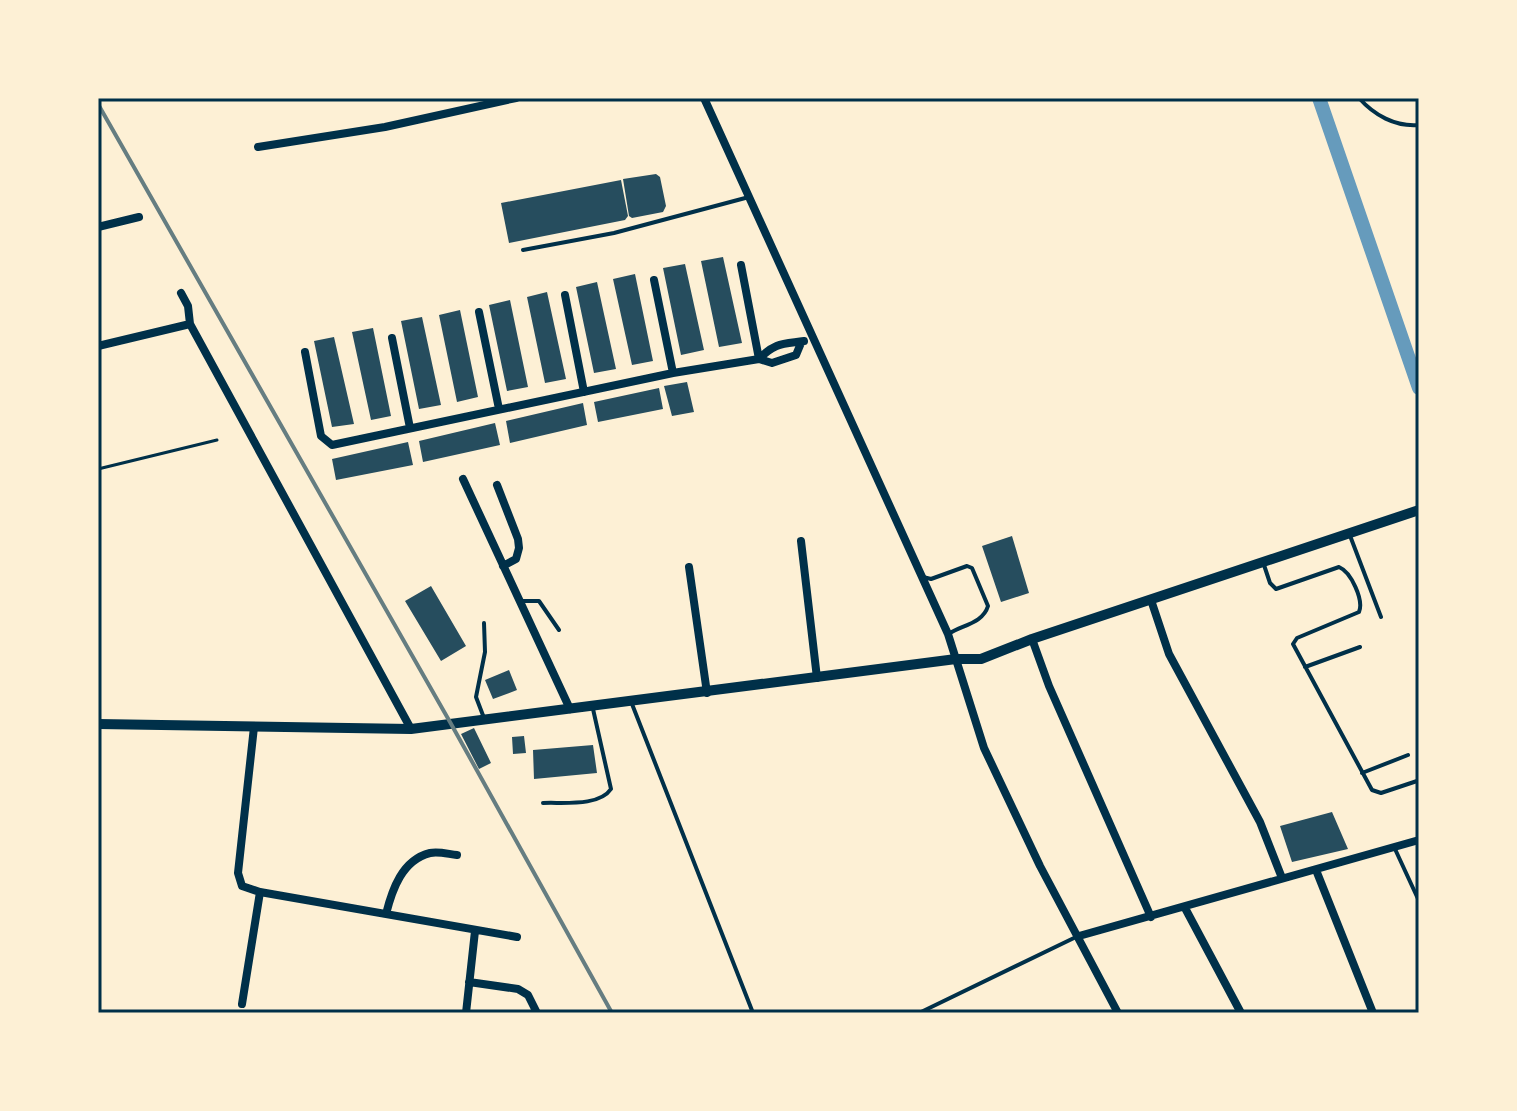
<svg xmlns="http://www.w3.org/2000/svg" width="1517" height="1111" font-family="Quicksand,sans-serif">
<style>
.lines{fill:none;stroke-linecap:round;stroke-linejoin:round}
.canal{stroke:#669bbc;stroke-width:14}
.building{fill:#264d5e}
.path{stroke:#003049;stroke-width:3}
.service{stroke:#003049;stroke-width:4}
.minor{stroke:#003049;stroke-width:8}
.tertiary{stroke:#003049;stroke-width:10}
.rail{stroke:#657d81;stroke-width:4}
.neatline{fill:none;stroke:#003049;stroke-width:3}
</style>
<rect width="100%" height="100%" fill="#fdf0d5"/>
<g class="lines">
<path class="canal" d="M1319,98L1419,388"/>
</g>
<path class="building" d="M656,174L660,177L666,206L663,212L632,218L629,216L623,179Z
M621,180L628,216L625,220L509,243L501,203Z
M723,257L742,343L719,347L701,261Z
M685,264L704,350L681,355L663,268Z
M635,274L653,361L632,365L613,279Z
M597,282L616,369L594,373L576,287Z
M547,292L566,379L545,383L527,297Z
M510,300L528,387L507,391L489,305Z
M460,310L478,397L457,402L439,315Z
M422,317L441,405L419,409L401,321Z
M373,328L391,416L371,420L352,332Z
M334,337L354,424L332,427L314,341Z
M687,382L694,412L672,416L664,386Z
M659,388L663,409L598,422L594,402Z
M583,403L587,425L510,443L506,421Z
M495,423L500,445L423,462L419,441Z
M408,442L413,465L336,480L332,459Z
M1012,536L1029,593L1001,602L982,546Z
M431,586L466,646L441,661L405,601Z
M509,670L517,690L493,699L485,680Z
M474,728L491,763L479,769L461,734Z
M524,736L526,753L513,754L512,737Z
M593,745L597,773L534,779L533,750Z
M1332,812L1348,849L1292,862L1280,826Z"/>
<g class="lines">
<path class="path" d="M98,469L217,440"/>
<path class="service" d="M1359,98C1374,115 1395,127 1419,125
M523,250L614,233L749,197
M1349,533L1381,617
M1263,562L1270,583L1276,589L1339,567C1351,572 1364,600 1359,612L1297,638L1293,644L1372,790L1381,793L1417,781
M923,577L931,579L967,566L972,568L988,606C983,623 963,625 950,633
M522,601H539L559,630
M484,623L485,652L476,697L484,718
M1305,667L1360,647
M632,704L753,1013
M1362,773L1408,755
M543,803C562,802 599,807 611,789L593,709
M1395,849L1419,901
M919,1013L1076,937"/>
<path class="minor" d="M704,98L948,634L984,748L1040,866L1118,1013
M258,147L385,127L516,98
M98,227L139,217
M741,265L759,359
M654,280L673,373
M181,293L188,306L190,324L411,729
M565,295L584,392
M479,312L499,409
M392,338L410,428
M98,346L190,324
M305,352L321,436L332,445L673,373L759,359L772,363L796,355L801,343
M759,359C775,342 784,344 804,341
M463,479L570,709
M497,485L518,539L519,548L516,559L503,566
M801,541L817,678
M689,567L707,693
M1151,600L1169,654L1260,822L1282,878
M1032,639L1049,686L1151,917
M254,727L238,873L242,886L260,892L517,937
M1316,870L1373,1013
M1185,908L1241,1013
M386,914C392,890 402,860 430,853C438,851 448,854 457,855
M1079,936L1419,840
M469,982L518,989L528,995L537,1013
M242,1004L260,892
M466,1013L475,931"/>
<path class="tertiary" d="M98,724L411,729L956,659H981L1032,639L1419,510"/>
<path class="rail" d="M98,104L450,722L612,1013"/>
</g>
<rect width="1517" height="1111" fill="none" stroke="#fdf0d5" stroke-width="200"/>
<rect x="100" y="100" width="1317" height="911" class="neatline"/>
</svg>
